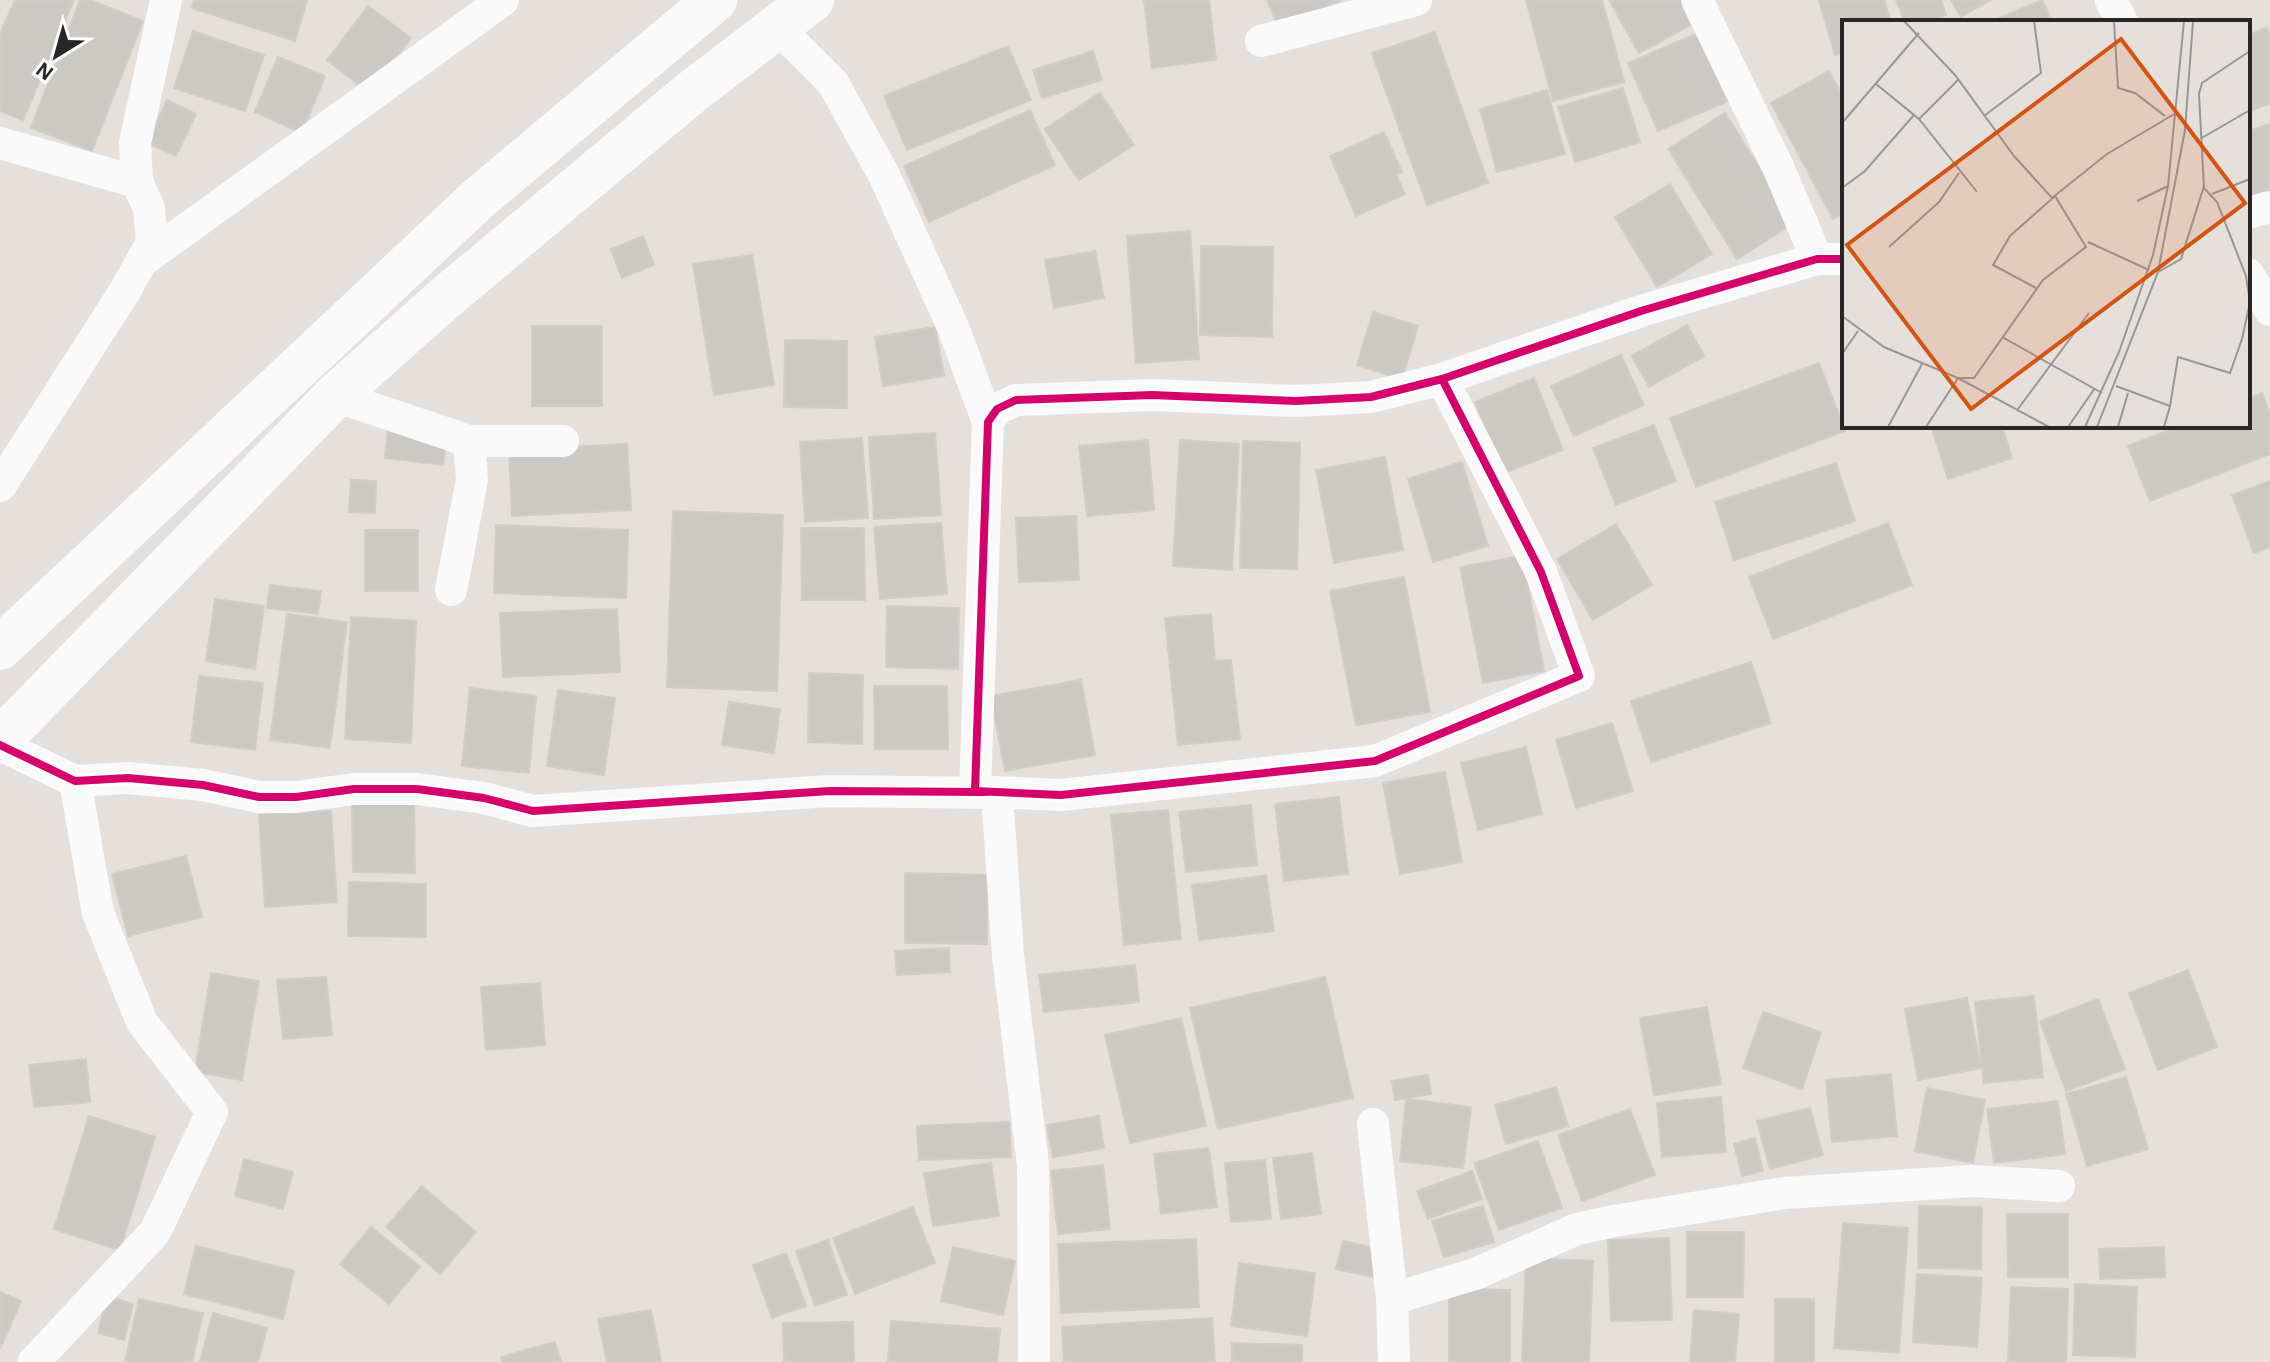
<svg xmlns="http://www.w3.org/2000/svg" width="2270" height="1362" font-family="'Alegreya Sans',sans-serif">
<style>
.building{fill:#ccc9c5;stroke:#d1ccc8;stroke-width:2}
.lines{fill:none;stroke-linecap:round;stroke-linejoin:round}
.minor{stroke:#fbfafa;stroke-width:32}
.secondary{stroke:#fbfafa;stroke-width:44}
.cycleway-casing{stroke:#fff;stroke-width:13}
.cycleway{stroke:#d6006c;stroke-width:8}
.inset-road{fill:none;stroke:#9a9694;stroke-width:2}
.view{fill:#d5540f;fill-opacity:0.15;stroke:#d5540f;stroke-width:4}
.inset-edge{fill:none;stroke:#272727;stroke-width:4}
</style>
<rect width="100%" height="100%" fill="#e6e0dc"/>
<path class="building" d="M15,0H74L23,120L0,111V34Z
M80,0H90L143,21L92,151L31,128Z
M194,0H307L295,41L192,8Z
M1144,0H1209L1216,60L1152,68Z
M1267,0H1341L1278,26Z
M1526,0H1602L1624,82L1553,101Z
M1609,0H1683L1696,22L1639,53Z
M1819,0H1884L1891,22H1844V52L1835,55Z
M1896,0H1941L1946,15L1929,22H1905Z
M1951,0H1990L1961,17Z
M2042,0L2053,22H1990Z
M368,6L411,38L369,93L327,60Z
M2267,28L2270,35V103L2248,112V35Z
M193,31L264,55L245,111L174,88Z
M1435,32L1488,183L1427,205L1372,53Z
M1698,33L1728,101L1658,131L1628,63Z
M1008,46L1031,100L907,150L884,96Z
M1093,51L1102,80L1042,98L1033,70Z
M278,57L325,76L302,133L255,112Z
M1829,71L1844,99V213L1833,219L1771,103Z
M1623,88L1640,142L1575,162L1558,107Z
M1547,90L1565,154L1497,172L1480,109Z
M1100,93L1134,145L1079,180L1045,129Z
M167,100L196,114L176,156L147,143Z
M1030,110L1055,165L929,222L904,166Z
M1725,113L1794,223L1737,259L1668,149Z
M2270,124V192L2248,200V131Z
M1384,132L1402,172L1396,175L1405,194L1356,216L1330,156Z
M1670,184L1712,254L1657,287L1615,217Z
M1190,231L1199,359L1136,363L1127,236Z
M643,236L654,265L622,278L611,249Z
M1201,246L1273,247L1272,337L1200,335Z
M1095,251L1104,298L1054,308L1045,260Z
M752,255L774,385L714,395L693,264Z
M1373,312L1418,326L1402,379L1357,365Z
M1687,325L1704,356L1649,387L1632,356Z
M532,326H602V406H532Z
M935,327L944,376L883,386L875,337Z
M785,340L847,341V408L784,407Z
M1621,355L1644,405L1574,436L1551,386Z
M1819,363L1845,431L1696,487L1670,418Z
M1534,378L1563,450L1504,473L1475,402Z
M2262,393L2270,414V454L2150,501L2128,446L2179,426H2248V399Z
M1654,425L1676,481L1616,505L1593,448Z
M1931,426H2002L2012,458L1948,479Z
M388,430L446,437L443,465L385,458Z
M935,433L941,515L874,519L869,437Z
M862,438L868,518L805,522L800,442Z
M1148,440L1154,510L1087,516L1079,446Z
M1180,440L1239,444L1232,570L1173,566Z
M1243,441L1300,443L1297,569L1240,568Z
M627,444L631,510L512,516L509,450Z
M1385,457L1403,550L1334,563L1316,470Z
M1462,462L1488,546L1433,562L1408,479Z
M1836,463L1855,521L1734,560L1715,502Z
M351,480L376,481L375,513L349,512Z
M2270,481V547L2254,553L2232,495Z
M673,511L783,515L777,691L667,687Z
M1076,516L1079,580L1019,582L1016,518Z
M941,523L947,594L880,599L874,527Z
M1888,523L1912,585L1773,639L1749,577Z
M1616,524L1652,585L1593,620L1557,559Z
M496,525L628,530L626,598L494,593Z
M801,528H864L865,600H802Z
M365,530H418V591H365Z
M1522,556L1544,671L1483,683L1460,567Z
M1404,577L1430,712L1356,725L1330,591Z
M270,585L321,591L318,614L267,608Z
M215,599L264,606L255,669L206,661Z
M887,606L959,608L958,669L886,667Z
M617,609L620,672L503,677L500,613Z
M287,614L347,622L330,748L270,740Z
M1211,614L1215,661L1231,660L1240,739L1178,745L1165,618Z
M351,617L416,621L411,743L345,739Z
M1751,662L1771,723L1651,762L1631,701Z
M809,673L863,675L862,744L808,742Z
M199,676L263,683L255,750L191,742Z
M1081,680L1095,755L1005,771L991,696Z
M874,686H947L948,749H875Z
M470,688L536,696L529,773L462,766Z
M558,690L615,698L604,775L547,766Z
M729,702L780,709L774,753L722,745Z
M1612,723L1633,791L1576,808L1556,740Z
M1526,747L1542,814L1478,830L1461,763Z
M1445,772L1462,862L1400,874L1383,783Z
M352,797H414L415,873L353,872Z
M1339,797L1348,874L1284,881L1275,804Z
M1251,805L1257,865L1186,872L1179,812Z
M1168,810L1181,939L1124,945L1111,815Z
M331,811L337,902L265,907L259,815Z
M186,856L202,917L128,936L112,874Z
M905,873L987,875V944L905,943Z
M1266,875L1274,931L1199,940L1192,885Z
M349,882L426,884V937L348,936Z
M949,948L950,972L897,975L895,951Z
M1135,965L1139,1002L1044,1012L1039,975Z
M2188,970L2217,1047L2158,1070L2129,993Z
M211,973L259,981L242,1080L195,1072Z
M326,977L332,1035L283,1039L277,980Z
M1325,977L1353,1098L1218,1129L1190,1008Z
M540,983L545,1045L486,1050L481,987Z
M2034,996L2043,1077L1984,1083L1975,1002Z
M1967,998L1981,1068L1918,1080L1905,1009Z
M2098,999L2125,1069L2066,1091L2040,1021Z
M1707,1007L1721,1084L1654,1095L1640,1018Z
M1763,1012L1821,1032L1802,1089L1743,1068Z
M1181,1018L1206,1126L1130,1143L1105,1035Z
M86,1059L90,1102L34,1107L29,1065Z
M1891,1074L1897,1136L1832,1142L1826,1080Z
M1428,1075L1431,1094L1395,1100L1392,1081Z
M2126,1077L2148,1149L2087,1166L2066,1094Z
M1556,1087L1568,1126L1506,1144L1495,1105Z
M1927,1088L1985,1100L1973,1163L1915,1151Z
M1721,1097L1726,1152L1662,1157L1657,1103Z
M1406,1099L1471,1107L1463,1168L1400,1161Z
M2058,1101L2065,1154L1994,1163L1987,1109Z
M1810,1108L1823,1155L1770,1169L1757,1121Z
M1630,1109L1655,1175L1582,1201L1558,1135Z
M89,1116L155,1137L120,1250L54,1229Z
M1099,1116L1104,1148L1053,1157L1047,1125Z
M1009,1122L1011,1157L919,1160L917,1126Z
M1755,1138L1763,1171L1742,1176L1734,1144Z
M1538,1141L1562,1208L1499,1230L1474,1163Z
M1209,1148L1217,1207L1161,1214L1154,1154Z
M1312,1153L1321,1214L1281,1219L1273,1158Z
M244,1159L293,1172L283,1209L235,1196Z
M1265,1160L1271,1219L1231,1222L1225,1163Z
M991,1163L999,1216L933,1226L924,1173Z
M1103,1165L1110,1229L1058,1234L1051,1171Z
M1472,1171L1482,1199L1428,1219L1417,1191Z
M422,1186L476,1232L440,1274L386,1227Z
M1483,1206L1494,1242L1444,1257L1432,1221Z
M1919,1206L1982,1207L1981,1269L1918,1268Z
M913,1207L935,1263L855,1294L833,1238Z
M2007,1214H2068V1277H2008Z
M1843,1223L1908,1228L1899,1353L1834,1348Z
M371,1227L420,1267L389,1304L340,1264Z
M1687,1232H1744L1743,1297H1687Z
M1669,1238L1672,1320L1611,1321L1608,1240Z
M1196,1239L1199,1307L1061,1313L1058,1244Z
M828,1240L847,1295L815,1306L796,1251Z
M1343,1241L1384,1250L1378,1278L1336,1269Z
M196,1246L294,1271L283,1319L184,1294Z
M953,1247L1015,1261L1003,1315L941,1301Z
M2164,1247L2165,1277L2100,1279L2099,1249Z
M786,1253L806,1306L772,1318L753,1265Z
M1526,1258L1593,1261L1589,1362H1522Z
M1239,1263L1315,1273L1307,1336L1231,1326Z
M1917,1274L1982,1278L1977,1347L1913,1342Z
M2075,1284L2137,1287L2135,1357L2073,1355Z
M2011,1287L2068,1289L2066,1362H2008Z
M1449,1289L1510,1290V1362H1449Z
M0,1292L21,1301L0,1349Z
M107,1296L133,1304L124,1340L98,1333Z
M139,1299L203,1313L192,1362H125Z
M1775,1299H1814V1362H1775Z
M651,1310L661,1362H607L598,1319Z
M1694,1310L1739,1314L1735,1362H1690Z
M213,1313L267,1328L258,1362H200Z
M1212,1318L1215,1362H1064L1062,1327Z
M891,1321L1000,1329L997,1362H888Z
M853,1322L854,1362H784L783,1323Z
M555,1342L561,1362H502L501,1357Z
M1232,1343L1302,1345V1362H1232Z"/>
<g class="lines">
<path class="minor" d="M1697,0L1778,167L1817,259
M2111,0L2122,22
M775,25L833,83L884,175L953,327L988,422
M1261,41L1416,0
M0,143L137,182
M2248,213L2270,207
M145,259L503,0
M2248,274L2270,310
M1442,379L1541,572L1579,676L1375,761L1061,795L975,791L988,422L997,409L1016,400L1152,395L1296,401L1371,397L1442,379L1641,311L1817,259H1844
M335,396L469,441H563
M0,486L125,291L152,242L149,208L137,182L135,143L166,0
M451,590L472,480L469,441
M0,745L75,781L128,778L203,785L259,797H296L354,789H417L484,798L533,811L830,791L997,793L1008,955L1033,1165L1034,1362
M1373,1124L1392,1299L1394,1362
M1392,1299L1475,1274L1577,1229L1614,1221L1785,1193L1972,1181L2059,1186
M34,1362L155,1232L212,1112L142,1022L98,913L75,781"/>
<path class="secondary" d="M0,648L479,198L715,0
M0,740L335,396L445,298L693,91L812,0"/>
<g class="cycleway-casing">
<path id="cycleway" d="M1442,379L1541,572L1579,676L1375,761L1061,795L975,791L988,422L997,409L1016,400L1152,395L1296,401L1371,397L1442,379L1641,311L1817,259H1844
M0,745L75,781L128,778L203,785L259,797H296L354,789H417L484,798L533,811L830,791L985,792"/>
</g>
<use href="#cycleway" class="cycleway"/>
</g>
<g transform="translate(1842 20)">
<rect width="408" height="408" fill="#e6e0dc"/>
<path class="inset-road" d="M62,1L113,55L172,136L210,178L265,134L334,93M272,1L276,68L293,73L323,96M34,64L77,99L135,172M142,96L199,53L192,1M77,99L116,60M0,103L77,13M358,119L408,90M0,168L23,151L72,95M370,174L408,159M295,181L326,166M246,222L307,250M47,227L97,182L117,153M316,252L339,239L362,166M194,268L151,245L168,216L213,176L244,227L201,260L132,358H116L207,407M0,296L42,327L116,358L84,407M160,317L260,373M0,334L16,311M274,366L328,386L322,407M328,386L336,337L388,353L400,319L408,282L404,256L375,182L362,168L357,74L360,63L408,31M176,389L247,293M46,407L80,344M226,407L253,368M243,407L277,332L311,235L326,166L342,1M255,407L316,252L343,110L351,1M276,407L286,373"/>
<path class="view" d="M279,19L403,183L129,389L5,225Z"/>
<rect width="408" height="408" class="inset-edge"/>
</g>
<g transform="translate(56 56) rotate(217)" stroke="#ffffff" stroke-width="6" paint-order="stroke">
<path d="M0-6L14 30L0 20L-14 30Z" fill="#272727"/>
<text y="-12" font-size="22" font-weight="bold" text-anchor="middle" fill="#272727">N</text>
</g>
</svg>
